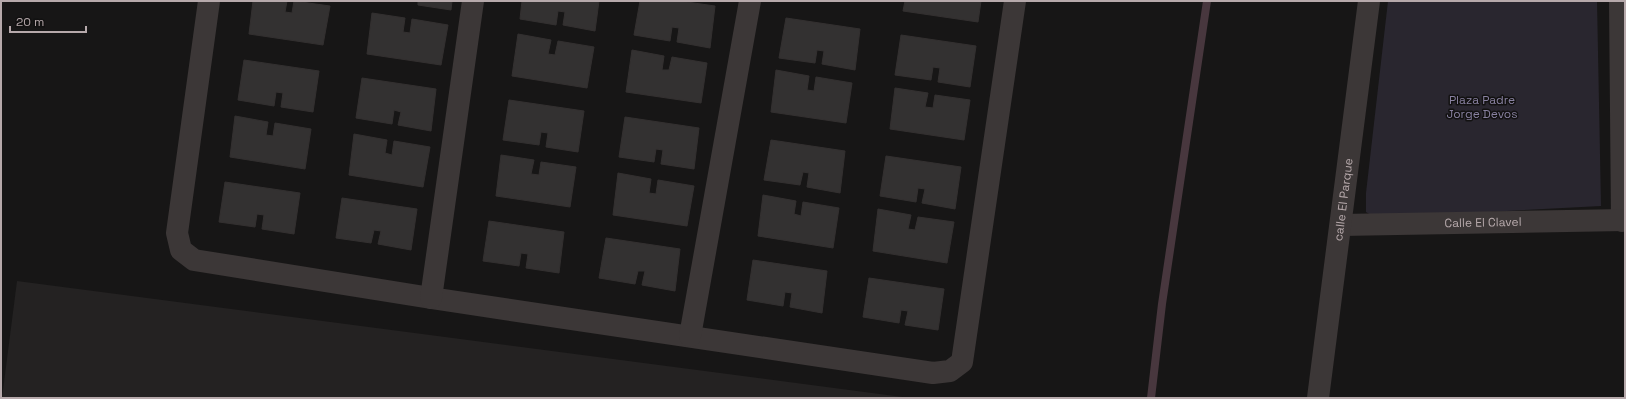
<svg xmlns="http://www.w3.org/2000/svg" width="1626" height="399" font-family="'Space Grotesk',sans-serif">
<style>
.built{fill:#242222}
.green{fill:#29262f}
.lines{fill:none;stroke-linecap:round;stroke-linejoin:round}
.stream{stroke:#48373e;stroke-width:8}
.building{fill:#333131;stroke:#333030}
.minor{stroke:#3c3737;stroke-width:22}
.labels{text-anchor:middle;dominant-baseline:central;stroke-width:3;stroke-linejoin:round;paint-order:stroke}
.park-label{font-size:12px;fill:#8881a0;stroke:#121111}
.street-label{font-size:12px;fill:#b6a9ab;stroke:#121111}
</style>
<rect width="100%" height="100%" fill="#171616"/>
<path class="built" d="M17,281L910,398H2Z"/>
<path class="green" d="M1388,1H1597L1601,206L1376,218L1366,212V193Z"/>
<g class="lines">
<path class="stream" d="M1151,398L1162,304L1207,1"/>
</g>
<path class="building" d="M253,1H287L285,12L292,13L294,1L330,6L323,45L249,34Z
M418,1H452L451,10L418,5Z
M522,1H599L595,31L563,25L565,12L558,11L556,25L520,19Z
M640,1H680L715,6L710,48L677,42L679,28L672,27L670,41L634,35Z
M905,1H981L978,22L903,11Z
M372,13L405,18L403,32L410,33L412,19L448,25L441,65L367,54Z
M786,18L860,29L855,70L822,64L824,51L817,50L815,63L779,58Z
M518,34L551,40L548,54L555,55L558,41L594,47L587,88L512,76Z
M901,35L976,46L970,87L938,82L940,68L933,67L931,80L895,75Z
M632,50L664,56L662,70H669L672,57L707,63L701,103L626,92Z
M244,60L319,71L313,112L281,107L283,93L276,92L274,106L238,100Z
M776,70L809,76L807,90L814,91L816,77L852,83L846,123L771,112Z
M362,78L436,89L431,131L398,125L401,112L394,110L392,124L356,118Z
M895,88L928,93L925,107L933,108L935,95L970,100L964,140L890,129Z
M509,100L584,111L578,152L546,147L548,133L541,132L539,145L503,140Z
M235,116L268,122L266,135L273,136L275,123L311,129L305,169L230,157Z
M625,117L699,128L694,169L661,164L663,150L656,149L654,162L619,157Z
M354,134L387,140L385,153L392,155L394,141L430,147L423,187L349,175Z
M771,140L845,151L840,193L807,187L809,173L803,172L800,185L764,180Z
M501,155L534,160L531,174L539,175L541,162L576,167L570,207L496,196Z
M886,156L961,167L955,209L922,203L925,189L918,188L916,202L880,196Z
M618,173L651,179L649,193L656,194L658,180L694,186L687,226L613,215Z
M225,182L300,193L294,234L262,229L264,215L257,214L255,227L219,222Z
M763,195L796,201L794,214L801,216L803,202L839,208L833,248L758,236Z
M342,198L417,209L411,250L378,244L381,231L374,230L371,243L336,238Z
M878,209L911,215L908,229L915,230L918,217L954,222L947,263L873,251Z
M489,221L564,232L559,273L526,268L528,254L521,253L519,266L483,261Z
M606,238L680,249L675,291L642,285L645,271H638L635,284L599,278Z
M753,260L827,271L822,313L790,307L792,293L785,292L783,306L747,300Z
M869,278L944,289L938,330L905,325L908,311L901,310L899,323L863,317Z"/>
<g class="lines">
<g class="minor">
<path d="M209,1L177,233L181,250L194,260L431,298L933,373L950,371L962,362L1015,1"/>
<path d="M1620,1L1622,221"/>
<path id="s1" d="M1341,225L1625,220"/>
<path d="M431,298L473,1"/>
<path d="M690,336L750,1"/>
<path id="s2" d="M1318,398L1369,1"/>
</g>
</g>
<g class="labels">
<g class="park-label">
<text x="1482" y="100">Plaza Padre<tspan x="1482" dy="14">Jorge Devos</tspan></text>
</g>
<g class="street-label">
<text stroke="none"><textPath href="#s2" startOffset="200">calle El Parque</textPath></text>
<text stroke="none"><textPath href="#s1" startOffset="142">Calle El Clavel</textPath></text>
</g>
</g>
<rect width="1626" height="399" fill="none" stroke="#b6a9ab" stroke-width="4"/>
<path d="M10 26v6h76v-6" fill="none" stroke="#b6a9ab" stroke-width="2"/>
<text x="16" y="26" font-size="12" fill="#b6a9ab" stroke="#121111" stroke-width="3" paint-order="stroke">20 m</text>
</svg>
